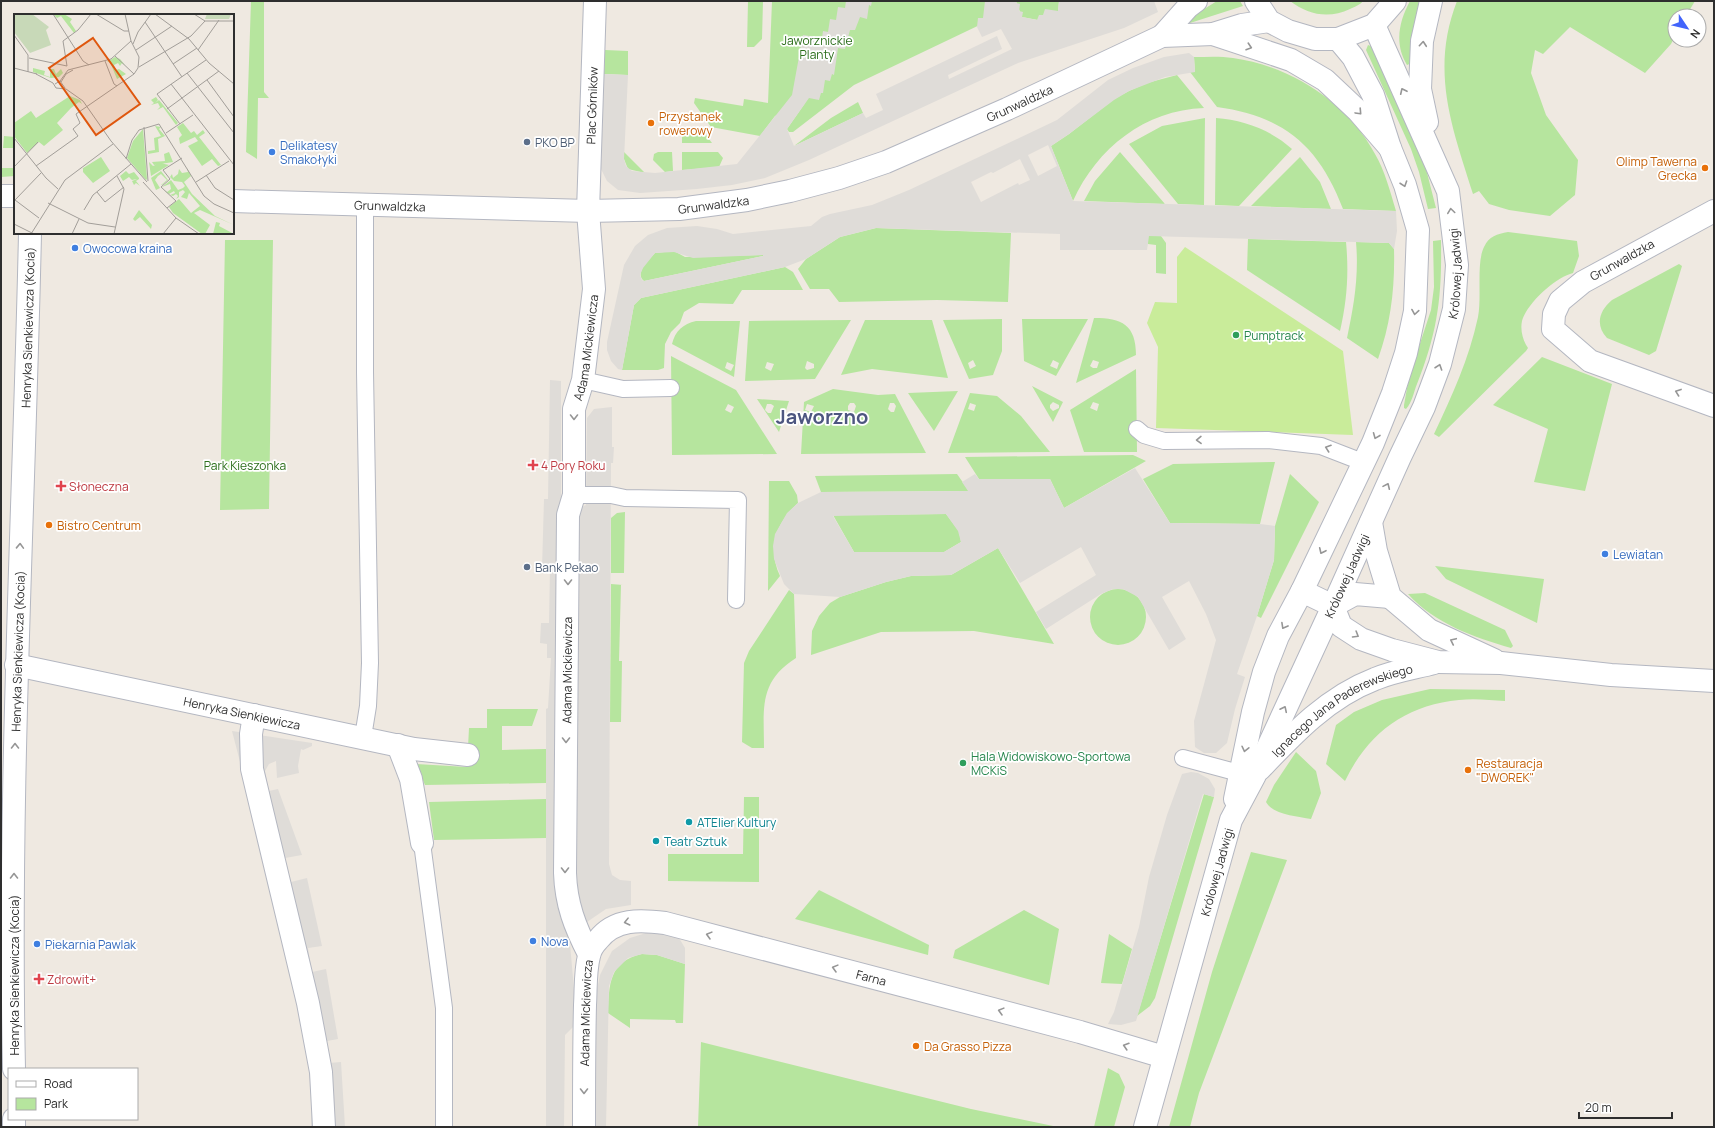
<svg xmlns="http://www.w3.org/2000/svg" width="1715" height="1128" font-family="Manrope,sans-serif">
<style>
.green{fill:#b6e59e;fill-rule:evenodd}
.pitch{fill:#c9ec9a}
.plaza{fill:#dfdcd8;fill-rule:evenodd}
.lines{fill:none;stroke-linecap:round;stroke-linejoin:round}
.service-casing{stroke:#b4b7c1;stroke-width:18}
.pedestrian-casing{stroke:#b4b7c1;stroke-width:24}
.minor-casing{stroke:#b4b7c1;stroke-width:24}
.tertiary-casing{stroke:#b4b7c1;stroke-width:24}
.service{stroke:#fff;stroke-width:16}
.pedestrian{stroke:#fff;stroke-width:22}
.minor{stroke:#fff;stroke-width:22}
.tertiary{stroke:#fff;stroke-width:22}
.oneway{stroke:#969696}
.food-dot{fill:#e8710a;stroke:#fff;stroke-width:1.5}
.service-dot{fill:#5c6f8a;stroke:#fff;stroke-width:1.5}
.shop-dot{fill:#3f7fe0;stroke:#fff;stroke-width:1.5}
.leisure-dot{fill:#2e9e5b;stroke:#fff;stroke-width:1.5}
.health-dot{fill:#e0444e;stroke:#fff;stroke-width:1.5}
.culture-dot{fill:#0f9aa8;stroke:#fff;stroke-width:1.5}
.labels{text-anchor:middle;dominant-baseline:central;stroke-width:3.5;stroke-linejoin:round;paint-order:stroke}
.park-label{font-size:12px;fill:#2c6e1b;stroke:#fff}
.street-label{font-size:12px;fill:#2e2e2e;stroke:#fff}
.food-label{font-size:12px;fill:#c56008;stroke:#fff;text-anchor:start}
.service-label{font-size:12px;fill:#4e5e75;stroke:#fff;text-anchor:start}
.shop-label{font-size:12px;fill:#366cbe;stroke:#fff;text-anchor:start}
.leisure-label{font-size:12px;fill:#27864d;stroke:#fff;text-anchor:start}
.health-label{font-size:12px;fill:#be3a42;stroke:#fff;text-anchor:start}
.culture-label{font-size:12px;fill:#0d838f;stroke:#fff;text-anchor:start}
.town-label{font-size:20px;font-weight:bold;fill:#4d5680;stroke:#fff}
.inset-road{fill:none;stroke:#a29e99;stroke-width:1}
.view{fill:#df570e;fill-opacity:0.15;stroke:#df570e;stroke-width:2}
.inset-edge{fill:none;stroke:#2e2e2e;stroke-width:2}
</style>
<rect width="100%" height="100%" fill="#efe9e1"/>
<path class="green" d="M251,1H264V92L269,98H258L257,159L246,152Z
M748,1H763L762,39L754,47H747Z
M772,1H988V21L854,85L793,132H789L787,129L805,103L775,116L760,136L711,127L694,103L695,98L743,106L744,99L768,103Z
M1016,1H1059L1058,11L1043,15L1038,20L1022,17Z
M1217,1H1240L1243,6L1190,23L1188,19Z
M1290,1H1363C1360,5 1354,7 1350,9C1329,19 1308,15 1290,1Z
M1410,1H1423L1412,63L1407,65C1394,44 1399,21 1410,1Z
M1457,1H1695L1686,16H1675V36L1671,44L1645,73L1570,27L1543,54L1535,50L1531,73L1546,115L1578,160L1575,195L1550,216L1509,210L1489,204L1479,191L1473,194C1452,127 1430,71 1457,1Z
M1368,45L1373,47L1425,165L1436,208L1428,209L1419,172L1411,149L1366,50Z
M605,50L628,51V75L604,74Z
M1194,57C1207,57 1220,56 1233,58C1290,66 1347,102 1375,154C1385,171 1390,191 1396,211L1343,209C1319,146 1284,116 1217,107L1190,72H1195Z
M1177,75L1204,108C1145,110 1097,148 1073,201L1051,146L1069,134L1114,99L1129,91L1147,83Z
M858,102L863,113L794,146L831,118Z
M1205,118L1204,205L1178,204L1129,144L1162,126Z
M1216,118C1244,120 1271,130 1292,149L1239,206L1215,205Z
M682,130L706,135L712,143H682Z
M4,136L15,137V148H3Z
M624,152L645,173L628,169L624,159Z
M658,152H672L673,171L665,172L653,160L654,154Z
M682,152H718L723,158L719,167L682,170Z
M1120,152L1165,204L1084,201L1095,181Z
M1300,157L1320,182L1331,209L1251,206Z
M1,168H15V176L1,177Z
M876,228L1011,233L1008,302L937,300L839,302L829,289H810L798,269L806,259L840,237Z
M1508,232L1577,241L1579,256L1573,273C1556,277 1527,303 1522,321C1520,330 1523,341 1528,348L1526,351L1439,437L1434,434C1452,396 1469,359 1478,317C1482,297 1476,263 1484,247C1489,236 1497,234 1508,232Z
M1148,236H1161L1166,243V274L1156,273V245L1148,244Z
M1248,239L1346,242C1349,273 1347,301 1340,331L1247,270Z
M225,240H273L269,509L220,510Z
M1441,240C1442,296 1438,331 1417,384C1414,391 1412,403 1406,409L1404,408V405L1409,377L1431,310L1434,287L1433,241Z
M1356,242L1389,243L1394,249C1395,287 1391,323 1378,359L1347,338C1354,306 1359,275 1356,242Z
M674,251L685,257L763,255V256L644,281C634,273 649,259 655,253Z
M1679,264L1682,266L1656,351L1649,355L1607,338C1595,325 1599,311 1612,300Z
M785,267L793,272L803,290H742L733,304L699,303L684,312L680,323L671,332L665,344L664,368L658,370H622L634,305L641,298Z
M1094,318C1122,318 1136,325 1136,355L1076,383ZM1093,360L1099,362L1097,368H1093L1090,366Z
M1002,319V351L993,375L969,379L943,320ZM973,360L976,366L970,369L968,363Z
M1022,319H1088L1056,376L1024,361ZM1053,360L1059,363L1057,369L1050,366Z
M851,320L815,379L745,381L749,321ZM807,361L814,364V368L807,370L805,368ZM767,362L774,364L771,371L765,368Z
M865,320H932L948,378L872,369L841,375Z
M696,321H740L734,377L672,344C675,331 683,324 696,321ZM727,362L734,365L731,371L725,368Z
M671,356L736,390L777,454L672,455ZM728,404L734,407L731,413L725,410Z
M1542,357L1612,384L1585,491L1534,482L1548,429L1493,405Z
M1136,369L1137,452H1084L1070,410ZM1093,402L1099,404L1097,411L1090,408Z
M1032,386L1063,402L1053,422ZM1053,402L1059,405V408L1053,411L1050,408V405Z
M833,389L878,395L895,394L926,453L801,454L804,402ZM850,403H854L856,406L854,412L848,410V406ZM890,403H894L896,406L894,412H891L888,409ZM807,404L814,406L811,412L805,410Z
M958,391L934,431L908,393Z
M970,393L997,396L1021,416L1050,452L948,453ZM970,403L976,405L974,411L968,409Z
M757,399L789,401L779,432ZM767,404H771L774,406L771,413H768L765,410Z
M1133,455L1146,461L1064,508L1050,479H979L965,457Z
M1275,462L1260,524L1170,523L1143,479L1173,464Z
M957,474L969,491L821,492L815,476Z
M1290,474L1319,502L1261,618L1257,616L1274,560L1275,526Z
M769,481H789L797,495L798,503C776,523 767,548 780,576L768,591Z
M625,512L624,573H611V518L617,513Z
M946,514L959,531L961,542L944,552H854L833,515Z
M998,548L1054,644L974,631L881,632L811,655L812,631L819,616L830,603L840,597L886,582L911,576L951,575Z
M1435,566L1544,579L1537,623L1446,579Z
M611,584L623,585H621L619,661H622L621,722H610Z
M1090 617a28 28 0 1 1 56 0a28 28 0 1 1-56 0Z
M789,590L794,594L796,658C758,682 764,709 764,748H752L742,742L744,663L749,651Z
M1425,593L1505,630L1513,646L1511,648C1474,637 1435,624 1408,594Z
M1430,689L1505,690V701C1490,700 1474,698 1459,700C1406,705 1368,733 1345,781L1326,764L1336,725L1354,712L1382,700Z
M487,709H538L532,726H502V750L546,749V783L425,785L416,764L467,767L469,728H487Z
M1296,752L1316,771L1321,793L1311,819C1297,816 1273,815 1266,802L1274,785Z
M1204,794L1214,797L1155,998L1150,1006L1137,1016Z
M744,797H759V882L668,881V854H743Z
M546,799V838L434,840L429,802Z
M1251,852L1287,860L1199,1093L1190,1127H1169L1212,972Z
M819,890L929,945L928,955L795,919Z
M1024,910L1059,929L1049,985L953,958L955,950Z
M1109,934L1132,949L1122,984L1101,983Z
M642,954L657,955L685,964L683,1023H676L675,1020L630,1019V1028L608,1013C609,985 609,961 642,954Z
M701,1042L971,1109L1058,1127H698Z
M1108,1068L1119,1074L1125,1087L1114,1127H1094Z"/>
<path class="pitch" d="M1185,247L1343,351L1353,435L1156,428L1158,347L1147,323L1155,302L1177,303V257Z"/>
<path class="plaza" d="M846,1H872L871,6L869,5L867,19L860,17L855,30H850L845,49L838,48L834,75L832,74L830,81L825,80L823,93H821L819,100L809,98L787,129L794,146L863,113L866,118L883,110L876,94L997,36L1002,49L948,75L949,79L1012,49L1001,29L982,37L977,27L978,18H983L985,1H1016V3L1020,4L1019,11L1023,12L1022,17L1037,20L1039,15H1043L1045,9L1058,11L1059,1H1154L1158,12L1124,28L1018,63L809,160L765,178L732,185L697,189L640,193L618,190L607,181L601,169L604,74L628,75L624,159L626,166L632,171L655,173L737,164L792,95L803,35L822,38L823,31L828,32L830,19L836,20L838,7L845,8Z
M1189,53L1194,57L1195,72L1165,77L1129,91L1114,100L1069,134L1051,146L1073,201L1396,211L1397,231L1394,249L1389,243L1149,236L1147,250H1060V234L876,228L840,237L806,259L785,267L641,298L634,305L622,370L618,369L611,361L607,350V342L624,265L635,246L648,235L667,228L697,226L717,229L733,234L811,226L822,217L830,214L872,205L909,190L1057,120L1108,80L1133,68L1164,57ZM1048,145L1057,166L1038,176L1028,155ZM1020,159L1030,180L1019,185L1018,183L981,202L971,182L991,172L993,173ZM674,252L693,258L763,255V256L644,281L642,280L640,275L643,268L655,253Z
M550,380L561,381V515L566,930L570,944L577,1023L565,1035L564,1127L546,1126V709L548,708L551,658H547V644L540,643L541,623H549L550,569H542L544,499H548Z
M612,407V447H614L613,463H611L609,864L612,875L620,880L631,881V905L606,909L587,922L582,913L574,880L576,517L582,507L586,505L587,418L594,409Z
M1135,468L1170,523L1260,524L1275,526L1274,560L1257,616L1237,674L1245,677L1235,709L1227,743L1216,753H1204L1195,747L1194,721L1216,640L1206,614L1189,581L1162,597L1186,639L1169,650L1138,597L1123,589H1113L1101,594L1046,629L1036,612L1096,575L1081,547L1020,583L998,548L951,575L911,576L886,582L840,597L794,594L784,584L774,559L773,546L775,534L787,513L798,503L821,492L968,491L962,482L975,474L979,479H1050L1064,508ZM946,514L958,531L961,542L944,552H854L833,516Z
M232,731L312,743V746L303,750L301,749L298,766L299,773L277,778L276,761L269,764L265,771L269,791L278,789L302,855L285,858L291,882L307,878L322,946L308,948L312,972L326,969L338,1039L327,1041L329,1063L341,1062L345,1127H311L312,1100L306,1042L266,862Z
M1191,772L1198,773L1209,779L1215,789L1214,797L1203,794L1136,1021L1121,1025L1108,1024L1114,1012L1139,927L1149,877L1167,815L1182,774Z
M646,933L662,934L679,938L685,948V964L657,955L642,954L628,958L614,972L609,986L606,1127H592L596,995L600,975L612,951L630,938Z"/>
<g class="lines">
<g class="service-casing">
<path id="service" d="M583,380L623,389L671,388
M1137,429L1144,435L1164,441L1268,440L1321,446L1365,463
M574,495H611L625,498L738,500L736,600
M363,737L368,706L370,663L365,372V204
M1183,758L1239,773
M422,843L444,1008V1127"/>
</g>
<g class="pedestrian-casing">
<g id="pedestrian">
<path id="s1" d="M16,665L414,749L468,755"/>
<path d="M254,715L251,734L252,769L308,1003L321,1072L324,1127"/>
<path d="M398,745L411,779L422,843"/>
<path id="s2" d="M14,1069C8,790 24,512 30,233"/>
<path d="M14,1127V1119"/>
</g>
</g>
<g class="minor-casing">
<g id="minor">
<path d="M1213,34L1291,60L1325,80L1358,111L1390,148"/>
<path d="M1162,36L1188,7L1196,1"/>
<path d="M1,196H15"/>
<path id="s3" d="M233,201L588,211L679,209L747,200L790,191L839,178L886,162L1007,109L1162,36L1213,34L1242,25L1269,21"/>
<path d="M1714,211L1583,282L1560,301L1554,314L1553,329L1590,361L1714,406"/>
<path d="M1371,522L1376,551L1390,597L1429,630L1494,660"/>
<path d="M1302,591L1333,606L1341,626L1361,639L1392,650L1438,662L1501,663L1611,675L1714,681"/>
<path d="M1333,606L1355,594L1390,597"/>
<path id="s4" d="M1260,769C1294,733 1328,697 1375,679C1394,671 1415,668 1434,663"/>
<path id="s5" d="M589,954C575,927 566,904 565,873L568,515L574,495V409L583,380L594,289L588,211L595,1"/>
<path id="s6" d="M584,1127C584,1086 584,1045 585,1005C586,989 585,971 589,956C590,951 594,944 598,940C615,918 641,920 665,923L1080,1032L1164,1057"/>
</g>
</g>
<g class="tertiary-casing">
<g id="tertiary">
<path d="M1256,1L1269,21L1288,31L1315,39H1338L1374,25L1395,1"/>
<path d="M1427,122L1420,89L1422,41L1431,1"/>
<path d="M1235,799L1253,712L1264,672L1278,636L1302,591L1373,443L1393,393L1406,353L1415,311L1418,230L1405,185L1390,148L1373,95L1353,57L1338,39"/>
<path id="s7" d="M1145,1127L1231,820L1255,775L1333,606L1400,457L1424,407L1440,364L1454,309L1457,265L1448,191L1374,25"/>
</g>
</g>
<use href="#service" class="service"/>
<use href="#pedestrian" class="pedestrian"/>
<use href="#minor" class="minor"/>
<use href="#tertiary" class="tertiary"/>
</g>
<defs><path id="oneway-chevron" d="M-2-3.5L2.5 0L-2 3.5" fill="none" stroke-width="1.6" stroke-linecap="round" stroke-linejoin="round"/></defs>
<g class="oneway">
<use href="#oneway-chevron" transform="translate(1423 44) rotate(-85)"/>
<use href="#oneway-chevron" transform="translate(1249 47) rotate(18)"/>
<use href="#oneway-chevron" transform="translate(1403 91) rotate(-115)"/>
<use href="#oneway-chevron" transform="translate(1359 112) rotate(47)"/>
<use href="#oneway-chevron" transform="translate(1404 184) rotate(71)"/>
<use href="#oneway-chevron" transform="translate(1451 211) rotate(-98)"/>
<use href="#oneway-chevron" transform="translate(1415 312) rotate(99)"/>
<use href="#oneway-chevron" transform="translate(1439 367) rotate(-71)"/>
<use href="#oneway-chevron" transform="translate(1678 392) rotate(-160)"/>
<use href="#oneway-chevron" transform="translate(574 417) rotate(90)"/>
<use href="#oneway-chevron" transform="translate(1376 436) rotate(112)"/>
<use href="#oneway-chevron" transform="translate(1199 440) rotate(179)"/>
<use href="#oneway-chevron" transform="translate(1328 448) rotate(-161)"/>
<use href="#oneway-chevron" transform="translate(1387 486) rotate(-66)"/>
<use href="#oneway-chevron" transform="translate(20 546) rotate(-88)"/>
<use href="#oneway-chevron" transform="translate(1322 551) rotate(115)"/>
<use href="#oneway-chevron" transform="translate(568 582) rotate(90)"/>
<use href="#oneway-chevron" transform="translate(1284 626) rotate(119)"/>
<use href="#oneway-chevron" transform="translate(1356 635) rotate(31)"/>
<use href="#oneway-chevron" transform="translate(1453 641) rotate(-155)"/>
<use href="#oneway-chevron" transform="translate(1284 709) rotate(-64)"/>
<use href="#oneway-chevron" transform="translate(566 740) rotate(90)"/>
<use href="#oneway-chevron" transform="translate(15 746) rotate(-90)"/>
<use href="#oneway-chevron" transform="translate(1245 749) rotate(103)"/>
<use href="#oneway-chevron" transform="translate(565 870) rotate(90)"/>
<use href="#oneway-chevron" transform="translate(14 876) rotate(-90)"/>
<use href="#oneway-chevron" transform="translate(627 922) rotate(166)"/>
<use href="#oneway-chevron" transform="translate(709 935) rotate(-165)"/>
<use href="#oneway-chevron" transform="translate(835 968) rotate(-165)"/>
<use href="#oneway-chevron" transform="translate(1001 1011) rotate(-165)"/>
<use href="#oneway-chevron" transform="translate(1126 1046) rotate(-163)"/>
<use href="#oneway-chevron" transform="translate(584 1091) rotate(90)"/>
</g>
<g class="food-dot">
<circle cx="651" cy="123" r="4"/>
<circle cx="1705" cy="168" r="4"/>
<circle cx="49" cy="525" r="4"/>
<circle cx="1468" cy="770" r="4"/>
<circle cx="916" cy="1046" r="4"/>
</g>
<g class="service-dot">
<circle cx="527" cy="142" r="4"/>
<circle cx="527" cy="567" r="4"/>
</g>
<g class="shop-dot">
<circle cx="272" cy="152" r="4"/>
<circle cx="75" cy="248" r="4"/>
<circle cx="1605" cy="554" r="4"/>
<circle cx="533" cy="941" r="4"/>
<circle cx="37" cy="944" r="4"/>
</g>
<g class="leisure-dot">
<circle cx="1236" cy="335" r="4"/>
<circle cx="963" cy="763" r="4"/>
</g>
<g class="health-dot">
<path d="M531 459h4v4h4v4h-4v4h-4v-4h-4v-4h4z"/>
<path d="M59 480h4v4h4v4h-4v4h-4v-4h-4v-4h4z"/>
<path d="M37 973h4v4h4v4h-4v4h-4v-4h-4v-4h4z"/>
</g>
<g class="culture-dot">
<circle cx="689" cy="822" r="4"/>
<circle cx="656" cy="841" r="4"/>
</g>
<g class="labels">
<g class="park-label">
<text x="817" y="40">Jaworznickie<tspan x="817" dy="14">Planty</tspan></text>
<text x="245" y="465">Park Kieszonka</text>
</g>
<g class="street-label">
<text stroke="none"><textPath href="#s3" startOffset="805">Grunwaldzka</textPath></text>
<text stroke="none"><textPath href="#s5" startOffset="856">Plac Górników</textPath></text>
<text stroke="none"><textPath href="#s3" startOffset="481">Grunwaldzka</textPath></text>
<text stroke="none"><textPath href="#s3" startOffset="157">Grunwaldzka</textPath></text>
<text transform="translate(1622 260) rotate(-29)">Grunwaldzka</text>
<text stroke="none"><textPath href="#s7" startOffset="913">Królowej Jadwigi</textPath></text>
<text stroke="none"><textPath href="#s2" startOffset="742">Henryka Sienkiewicza (Kocia)</textPath></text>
<text stroke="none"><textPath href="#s5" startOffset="613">Adama Mickiewicza</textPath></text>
<text stroke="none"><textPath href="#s7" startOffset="589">Królowej Jadwigi</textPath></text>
<text stroke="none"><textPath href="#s2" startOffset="418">Henryka Sienkiewicza (Kocia)</textPath></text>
<text stroke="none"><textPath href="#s5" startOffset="288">Adama Mickiewicza</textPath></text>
<text stroke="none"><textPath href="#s1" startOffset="231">Henryka Sienkiewicza</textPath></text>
<text stroke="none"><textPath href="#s4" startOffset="103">Ignacego Jana Paderewskiego</textPath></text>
<text stroke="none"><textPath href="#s7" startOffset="265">Królowej Jadwigi</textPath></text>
<text transform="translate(14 975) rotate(-90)">Henryka Sienkiewicza (Kocia)</text>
<text stroke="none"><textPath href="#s6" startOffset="476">Farna</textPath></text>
<text stroke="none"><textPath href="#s6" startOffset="114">Adama Mickiewicza</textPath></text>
</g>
<g class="food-label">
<text x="659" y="116">Przystanek<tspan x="659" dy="14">rowerowy</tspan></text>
<text x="1697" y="161" text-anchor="end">Olimp Tawerna<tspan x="1697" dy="14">Grecka</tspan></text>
<text x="57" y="525">Bistro Centrum</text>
<text x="1476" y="763">Restauracja<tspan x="1476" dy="14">"DWOREK"</tspan></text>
<text x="924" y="1046">Da Grasso Pizza</text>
</g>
<g class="service-label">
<text x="535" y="142">PKO BP</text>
<text x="535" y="567">Bank Pekao</text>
</g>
<g class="shop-label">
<text x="280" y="145">Delikatesy<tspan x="280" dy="14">Smakołyki</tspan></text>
<text x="83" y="248">Owocowa kraina</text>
<text x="1613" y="554">Lewiatan</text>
<text x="541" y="941">Nova</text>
<text x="45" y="944">Piekarnia Pawlak</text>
</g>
<g class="leisure-label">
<text x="1244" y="335">Pumptrack</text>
<text x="971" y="756">Hala Widowiskowo-Sportowa<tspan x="971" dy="14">MCKiS</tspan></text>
</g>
<g class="health-label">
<text x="541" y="465">4 Pory Roku</text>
<text x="69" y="486">Słoneczna</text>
<text x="47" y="979">Zdrowit+</text>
</g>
<g class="culture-label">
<text x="697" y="822">ATElier Kultury</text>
<text x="664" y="841">Teatr Sztuk</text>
</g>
<g class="town-label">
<text x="822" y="416">Jaworzno</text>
</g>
</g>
<g transform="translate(14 14)">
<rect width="220" height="220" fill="#efe9e1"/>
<path d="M39,0H50L58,5L56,8L62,17L60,19L47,2L43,4ZM101,43L106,45L111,51L108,49L106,52L104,49L100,51L102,56L105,55L112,60L103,65L96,48H93ZM19,54L31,57L30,61L36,63V55H40L42,60L47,55L49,59L45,63L37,64L19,58ZM56,82L66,86L68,90L65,88L57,94L43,109L49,116L30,132L25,128L13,139L0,122V109L17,97L22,104ZM142,83L144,86L141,89L145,86L164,109L162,111L149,93L143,96L146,93L144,89L137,91L140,89L137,86ZM169,109L177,119L180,117L183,121L189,116L191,119L185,123L207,151L204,152L198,145L188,152L174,132L184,127L181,123L166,130L165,124L168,121L163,113ZM141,112L147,113L145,115L151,122L144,125L145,138L134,140V137L141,136L140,124L147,122ZM129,115L133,165L132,166L113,144L119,127ZM155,138L159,148L140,151L138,148L151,147L150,140ZM87,143L96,157L79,169L69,158V154L66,156ZM135,148L139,152L146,149L155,151L137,162ZM173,154L177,162L170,168L178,180L201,202L220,211L186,196L180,199L196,211L191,220H188L159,199L155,193L165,185L177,199L186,192L175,179L173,185L167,183L171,178L169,176L165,178V183L162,185L164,182L162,180L159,182L156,181L161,179L160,177L155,180L152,178L150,176L153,178L157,175L156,170L148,173L157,166L164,176L169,174L171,172L168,168L160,167L156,163L158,160L159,164L164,160L165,155L168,159L174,158ZM112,157L115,160L120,158L125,164V165L122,167L126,172L122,169L120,171L118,167L123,165L118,166L115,163L109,167L106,162ZM147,157L154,166L148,171H147L153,166L147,160L144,162L141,166L146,174L142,176L137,164ZM125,196L138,211L137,215L126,203L121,207L119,205ZM202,208L206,209L205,212L220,220H199Z" fill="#b6e59e"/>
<path d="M0,0H18L35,13L32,16L37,31L16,39L0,18ZM193,0H217L215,5H191Z" fill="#c8d9b8"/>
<path class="inset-road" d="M39,0L69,47L75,51M82,0L110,17H115M111,0L117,27M141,0L175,25L195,49L220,70M180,0L191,7M131,8L168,63M0,21L14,41V58M119,30L124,18L137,0M122,36L158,12M184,36L205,6M101,42L120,60M15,44L53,52L49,27L64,16L77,0M91,47L100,70L103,72M159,50L183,34M125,53L177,22L191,7H220M0,54L23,60M173,59L220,119M22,60L39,69L42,74L52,75L69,87L97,127L133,168M193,66L220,103M46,67L54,56L97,45L117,27M47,68L52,60L59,56M41,70L46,67L51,74M157,70L220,151M153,95L205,57M166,110L143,80L192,46M130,113L134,167M152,119L179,101M0,124L32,164L44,175M112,145L118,126L125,116L145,110L190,182L200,190L220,199M22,152L64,122L59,115L66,109L62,100L120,60L124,54L125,43L117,27M0,153L24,128M192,161L201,174L220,186M129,168L162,204L185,220M182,168L215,147M83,178L91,188L110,173M34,189L74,209L101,213M153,194L162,187L147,173L156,165L149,156L168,144M70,196L79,181L117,150M25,204L1,186L27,159M0,210L20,220M17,220L51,166L99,130M58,220L65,205M100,220L110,175L103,162M149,220L162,204"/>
<path class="view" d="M79,24L126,90L82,121L35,54Z"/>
<rect width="220" height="220" class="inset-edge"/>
</g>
<rect width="1715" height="1128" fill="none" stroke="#2e2e2e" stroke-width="4"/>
<rect x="8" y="1068" width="130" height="52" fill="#ffffff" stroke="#ababab"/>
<rect x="16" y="1081" width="20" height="6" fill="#ffffff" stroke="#ababab"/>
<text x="44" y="1088" font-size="12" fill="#2e2e2e">Road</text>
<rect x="16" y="1098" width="20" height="12" fill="#b6e59e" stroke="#ababab"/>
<text x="44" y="1108" font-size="12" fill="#2e2e2e">Park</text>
<g transform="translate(1687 28) rotate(125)"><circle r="19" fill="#ffffff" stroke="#ababab"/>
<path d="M0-3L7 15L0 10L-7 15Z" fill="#4264fb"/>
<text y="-6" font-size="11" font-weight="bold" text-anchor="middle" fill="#2e2e2e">N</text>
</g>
<path d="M1579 1112v6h93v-6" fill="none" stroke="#2e2e2e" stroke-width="2"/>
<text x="1585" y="1112" font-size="12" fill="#2e2e2e" stroke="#ffffff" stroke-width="3" paint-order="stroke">20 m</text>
</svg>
